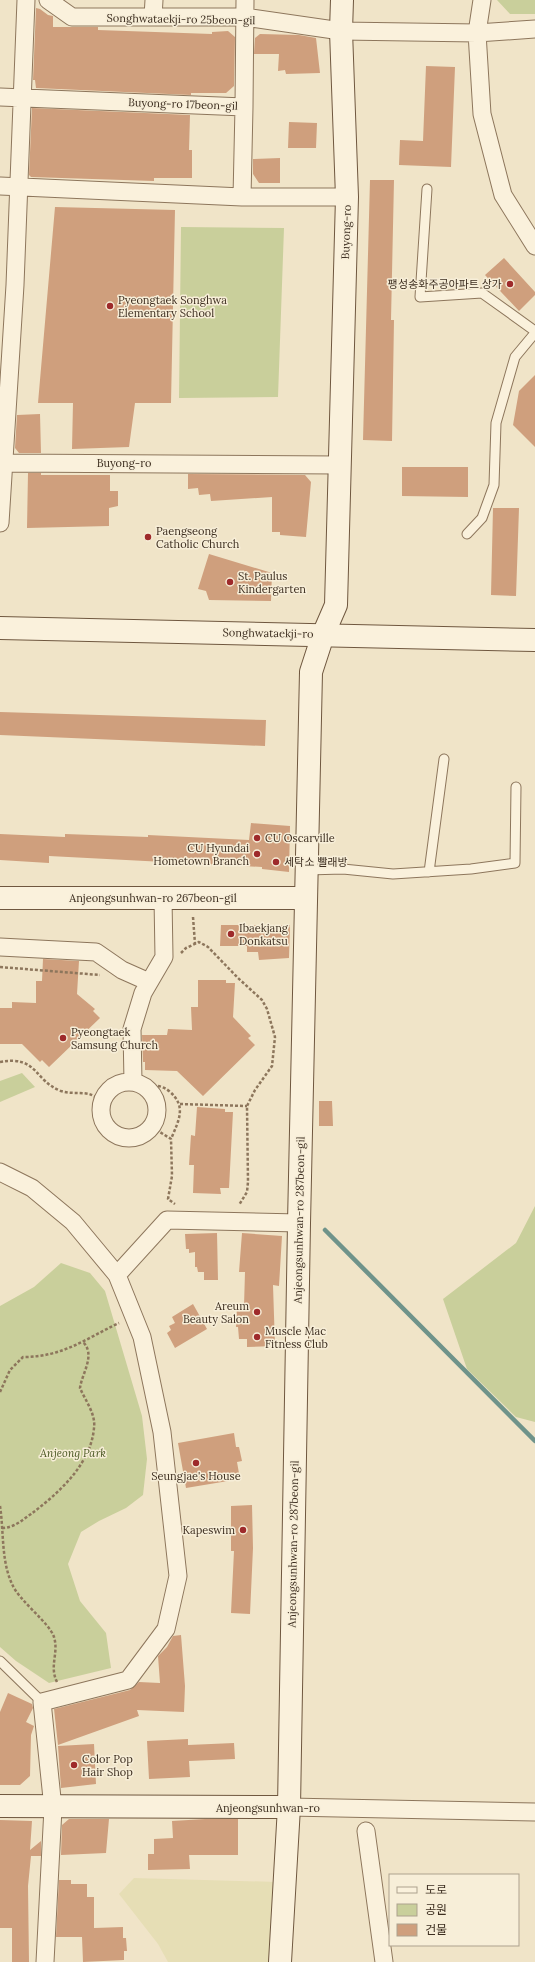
<svg xmlns="http://www.w3.org/2000/svg" width="535" height="1962" font-family="Lora,'Noto Sans KR',serif">
<style>
.farmland{fill:#e6deb5}
.green{fill:#c9cf9b}
.lines{fill:none;stroke-linecap:round;stroke-linejoin:round}
.stream{stroke:#6f938a;stroke-width:4.5}
.building{fill:#cf9f7d}
.lane-casing{stroke:#8d765c;stroke-width:11}
.street-casing{stroke:#8d765c;stroke-width:19}
.secondary-casing{stroke:#6f573f;stroke-width:24}
.path{stroke:#8d765c;stroke-width:2.5;stroke-dasharray:3 2;stroke-linecap:butt}
.lane{stroke:#faf1dc;stroke-width:9}
.street{stroke:#faf1dc;stroke-width:17}
.secondary{stroke:#faf1dc;stroke-width:22}
.poi-dot{fill:#9e2a2b;stroke:#f7eed8;stroke-width:1.5}
.labels{text-anchor:middle;dominant-baseline:central;stroke-width:3;stroke-linejoin:round;paint-order:stroke}
.street-label{font-size:11px;fill:#3d2e20;stroke:#f7eed8}
.poi-label{font-size:11px;fill:#3d2e20;stroke:#f7eed8;text-anchor:start}
.park-label{font-size:11px;font-style:italic;fill:#4d5a26;stroke:#f7eed8}
</style>
<rect width="100%" height="100%" fill="#f0e4c8"/>
<path class="farmland" d="M134,1878L277,1882L273,1962H168L158,1944L119,1894Z"/>
<path class="green" d="M497,0H535V14H510Z
M181,227L284,228L278,397L179,398Z
M22,1073L35,1087L0,1102V1081Z
M535,1206V1422L516,1417L467,1369L443,1299L516,1243Z
M61,1263L90,1273L105,1291L142,1416L147,1459L143,1495L126,1508L99,1521L81,1532L68,1564L80,1601L106,1633L111,1668L49,1683L16,1661L0,1647V1306L34,1287Z"/>
<g class="lines">
<path class="stream" d="M325,1230L535,1441"/>
</g>
<path class="building" d="M36,8L40,9L48,15L53,16V27H98V30L212,34V32L228,31L235,37L234,86L226,93H191V95L36,88L35,80H33Z
M260,34L299,35L316,38L320,73L286,74L285,70L278,71L279,54H254L255,38Z
M426,66L455,67L451,167L399,165L400,140L423,141Z
M32,108L190,115L189,150H192V178H154V181L31,177L29,175Z
M289,122L317,123L316,148H288Z
M280,158V183H259L253,174V159Z
M370,180H394L391,320H394L392,441L363,440Z
M55,207L175,210L171,403H135L129,447L72,449L73,403H38Z
M504,258L535,292V295L519,311L485,275Z
M535,375V447L513,425L519,391Z
M40,414L41,453H19L15,448L17,415Z
M402,467H468V497L402,496Z
M28,473H41V475H110V491H118V506L109,508V526L27,528Z
M188,474L305,475L311,482L306,537L280,535V532H272V497L211,501L210,494L199,495L198,488L188,489Z
M493,508H519L516,596L491,595Z
M209,554L272,573L271,601L209,600L206,591L198,589Z
M0,712L266,720L265,746L0,735Z
M251,823L290,826L289,872L262,869V867L49,856V863L0,860V834L65,837V834L148,837V835L249,840Z
M221,925H290L289,958L259,960L258,952H247V946H220Z
M43,959L79,961L77,994L95,1009L93,1011L100,1018L49,1067L42,1060L40,1062L22,1044H0V1008H12V1002L36,1003V981H42Z
M198,980H226V983H235L233,1017L251,1036L248,1038L255,1045L203,1096L177,1071L145,1070V1062H143L142,1035H167L168,1029L192,1030L191,1007H198Z
M319,1101H332L333,1126H319Z
M197,1107L225,1109V1112H233L229,1188H220L221,1194L193,1193L194,1165H189L191,1135L195,1136Z
M217,1233L218,1280H204V1272H198L197,1267H195V1252L189,1253V1249H186L185,1234Z
M242,1233L282,1236L279,1286L273,1285L275,1346L247,1347V1339H239L238,1327H236L237,1306H244L245,1272H239Z
M193,1304L207,1329L175,1348L167,1333L171,1330L169,1326L175,1323L172,1317Z
M234,1433L236,1447H239L242,1461L237,1462L240,1479L186,1488L178,1443Z
M252,1505L253,1548L250,1614L231,1613L234,1551H231V1506Z
M181,1635L185,1686L184,1712L137,1710L139,1716L58,1745L54,1709L130,1690L139,1682L160,1683L158,1656L167,1647L173,1636Z
M8,1693L32,1704L33,1708L26,1722L34,1726L31,1735L30,1776L20,1785H0V1712Z
M188,1739V1745L234,1743L235,1759L189,1761L190,1777L149,1779L147,1741Z
M94,1744L96,1784L61,1788L58,1746Z
M69,1819H109L106,1853L61,1855L62,1825Z
M205,1819H238V1855H189L190,1869L148,1870V1854H154V1839L173,1838L172,1821Z
M0,1820L32,1821L30,1850L41,1841V1856H31L28,1886L29,1962H12V1928H0Z
M59,1880H71V1884H87V1897H94V1928L123,1927V1938H126L127,1951H124V1960L83,1962L82,1937H56Z"/>
<g class="lines">
<g class="lane-casing">
<path id="lane" d="M427,189L420,297L482,293L535,331
M467,534L482,518L494,485L496,423L515,357L535,333
M307,870L343,869L393,874L471,869L515,863L516,787
M429,872L444,759
M0,1661L42,1702"/>
</g>
<g class="street-casing">
<path id="street" d="M48,0L72,17H245L341,31L477,33L535,29
M482,0L477,33L482,114L503,195L535,246
M153,17L154,0
M0,97L244,107L242,197H347
M244,107L245,0
M0,186L242,197
M5,463L339,465
M0,523L15,285L26,0
M0,947L96,952L122,970L149,982
M133,1082L132,1029L143,993L164,957L163,898
M101 1110a28 28 0 1 1 56 0a28 28 0 1 1-56 0Z
M0,1172L32,1188L73,1222L117,1275L142,1337L162,1432L178,1576L166,1629L128,1680L42,1702L53,1808L45,1962
M117,1275L167,1220L299,1223
M289,1807L535,1812
M366,1831L384,1962"/>
</g>
<g class="secondary-casing">
<path id="secondary" d="M0,628L535,640
M0,898H306
M0,1806L289,1807
M280,1962L289,1807L299,1223L311,672L323,635L336,605L347,197L341,31L342,0"/>
</g>
<path class="path" d="M193,917L195,944
M181,953L186,948L199,942L208,947L238,978L262,1000L267,1009L275,1037L272,1066L255,1090L247,1106L248,1182L247,1192L239,1205
M0,967L100,975
M0,1062C38,1055 34,1081 61,1091C70,1094 79,1092 89,1094C93,1095 98,1099 103,1100
M148,1086C156,1085 163,1086 169,1091C187,1106 179,1120 171,1139
M180,1104L247,1106
M152,1127L171,1139L172,1176L168,1199L175,1204
M0,1392L10,1370L23,1357C63,1357 85,1339 119,1323
M0,1506C4,1532 1,1560 12,1584C19,1601 49,1622 54,1637C59,1653 49,1666 57,1682
M2,1528C14,1528 22,1520 31,1514C59,1493 91,1464 94,1428C96,1414 85,1400 80,1388C82,1373 96,1355 83,1342"/>
<use href="#lane" class="lane"/>
<use href="#street" class="street"/>
<use href="#secondary" class="secondary"/>
</g>
<g class="poi-dot">
<circle cx="510" cy="284" r="4"/>
<circle cx="110" cy="306" r="4"/>
<circle cx="148" cy="537" r="4"/>
<circle cx="230" cy="582" r="4"/>
<circle cx="257" cy="838" r="4"/>
<circle cx="257" cy="854" r="4"/>
<circle cx="276" cy="862" r="4"/>
<circle cx="231" cy="934" r="4"/>
<circle cx="63" cy="1038" r="4"/>
<circle cx="257" cy="1312" r="4"/>
<circle cx="257" cy="1337" r="4"/>
<circle cx="196" cy="1463" r="4"/>
<circle cx="243" cy="1530" r="4"/>
<circle cx="74" cy="1765" r="4"/>
</g>
<g class="labels">
<g class="street-label">
<text transform="translate(181 19) rotate(1)">Songhwataekji-ro 25beon-gil</text>
<text transform="translate(183 104) rotate(2)">Buyong-ro 17beon-gil</text>
<text transform="translate(346 232) rotate(-88)">Buyong-ro</text>
<text x="124" y="463">Buyong-ro</text>
<text transform="translate(268 633) rotate(1)">Songhwataekji-ro</text>
<text x="153" y="898">Anjeongsunhwan-ro 267beon-gil</text>
<text transform="translate(299 1220) rotate(-89)">Anjeongsunhwan-ro 287beon-gil</text>
<text transform="translate(293 1544) rotate(-89)">Anjeongsunhwan-ro 287beon-gil</text>
<text x="268" y="1808">Anjeongsunhwan-ro</text>
</g>
<g class="poi-label">
<text x="502" y="284" text-anchor="end">팽성송화주공아파트 상가</text>
<text x="118" y="300">Pyeongtaek Songhwa<tspan x="118" dy="13">Elementary School</tspan></text>
<text x="156" y="531">Paengseong<tspan x="156" dy="13">Catholic Church</tspan></text>
<text x="238" y="576">St. Paulus<tspan x="238" dy="13">Kindergarten</tspan></text>
<text x="265" y="838">CU Oscarville</text>
<text x="249" y="848" text-anchor="end">CU Hyundai<tspan x="249" dy="13">Hometown Branch</tspan></text>
<text x="284" y="862">세탁소 빨래방</text>
<text x="239" y="928">Ibaekjang<tspan x="239" dy="13">Donkatsu</tspan></text>
<text x="71" y="1032">Pyeongtaek<tspan x="71" dy="13">Samsung Church</tspan></text>
<text x="249" y="1306" text-anchor="end">Areum<tspan x="249" dy="13">Beauty Salon</tspan></text>
<text x="265" y="1331">Muscle Mac<tspan x="265" dy="13">Fitness Club</tspan></text>
<text x="196" y="1476" text-anchor="middle">Seungjae's House</text>
<text x="235" y="1530" text-anchor="end">Kapeswim</text>
<text x="82" y="1759">Color Pop<tspan x="82" dy="13">Hair Shop</tspan></text>
</g>
<g class="park-label">
<text x="73" y="1453">Anjeong Park</text>
</g>
</g>
<rect x="389" y="1874" width="130" height="72" fill="#f7eed8" stroke="#ada18e"/>
<rect x="397" y="1887" width="20" height="6" fill="#faf1dc" stroke="#ada18e"/>
<text x="425" y="1894" font-size="12" fill="#3d2e20">도로</text>
<rect x="397" y="1904" width="20" height="12" fill="#c9cf9b" stroke="#ada18e"/>
<text x="425" y="1914" font-size="12" fill="#3d2e20">공원</text>
<rect x="397" y="1924" width="20" height="12" fill="#cf9f7d" stroke="#ada18e"/>
<text x="425" y="1934" font-size="12" fill="#3d2e20">건물</text>
</svg>
